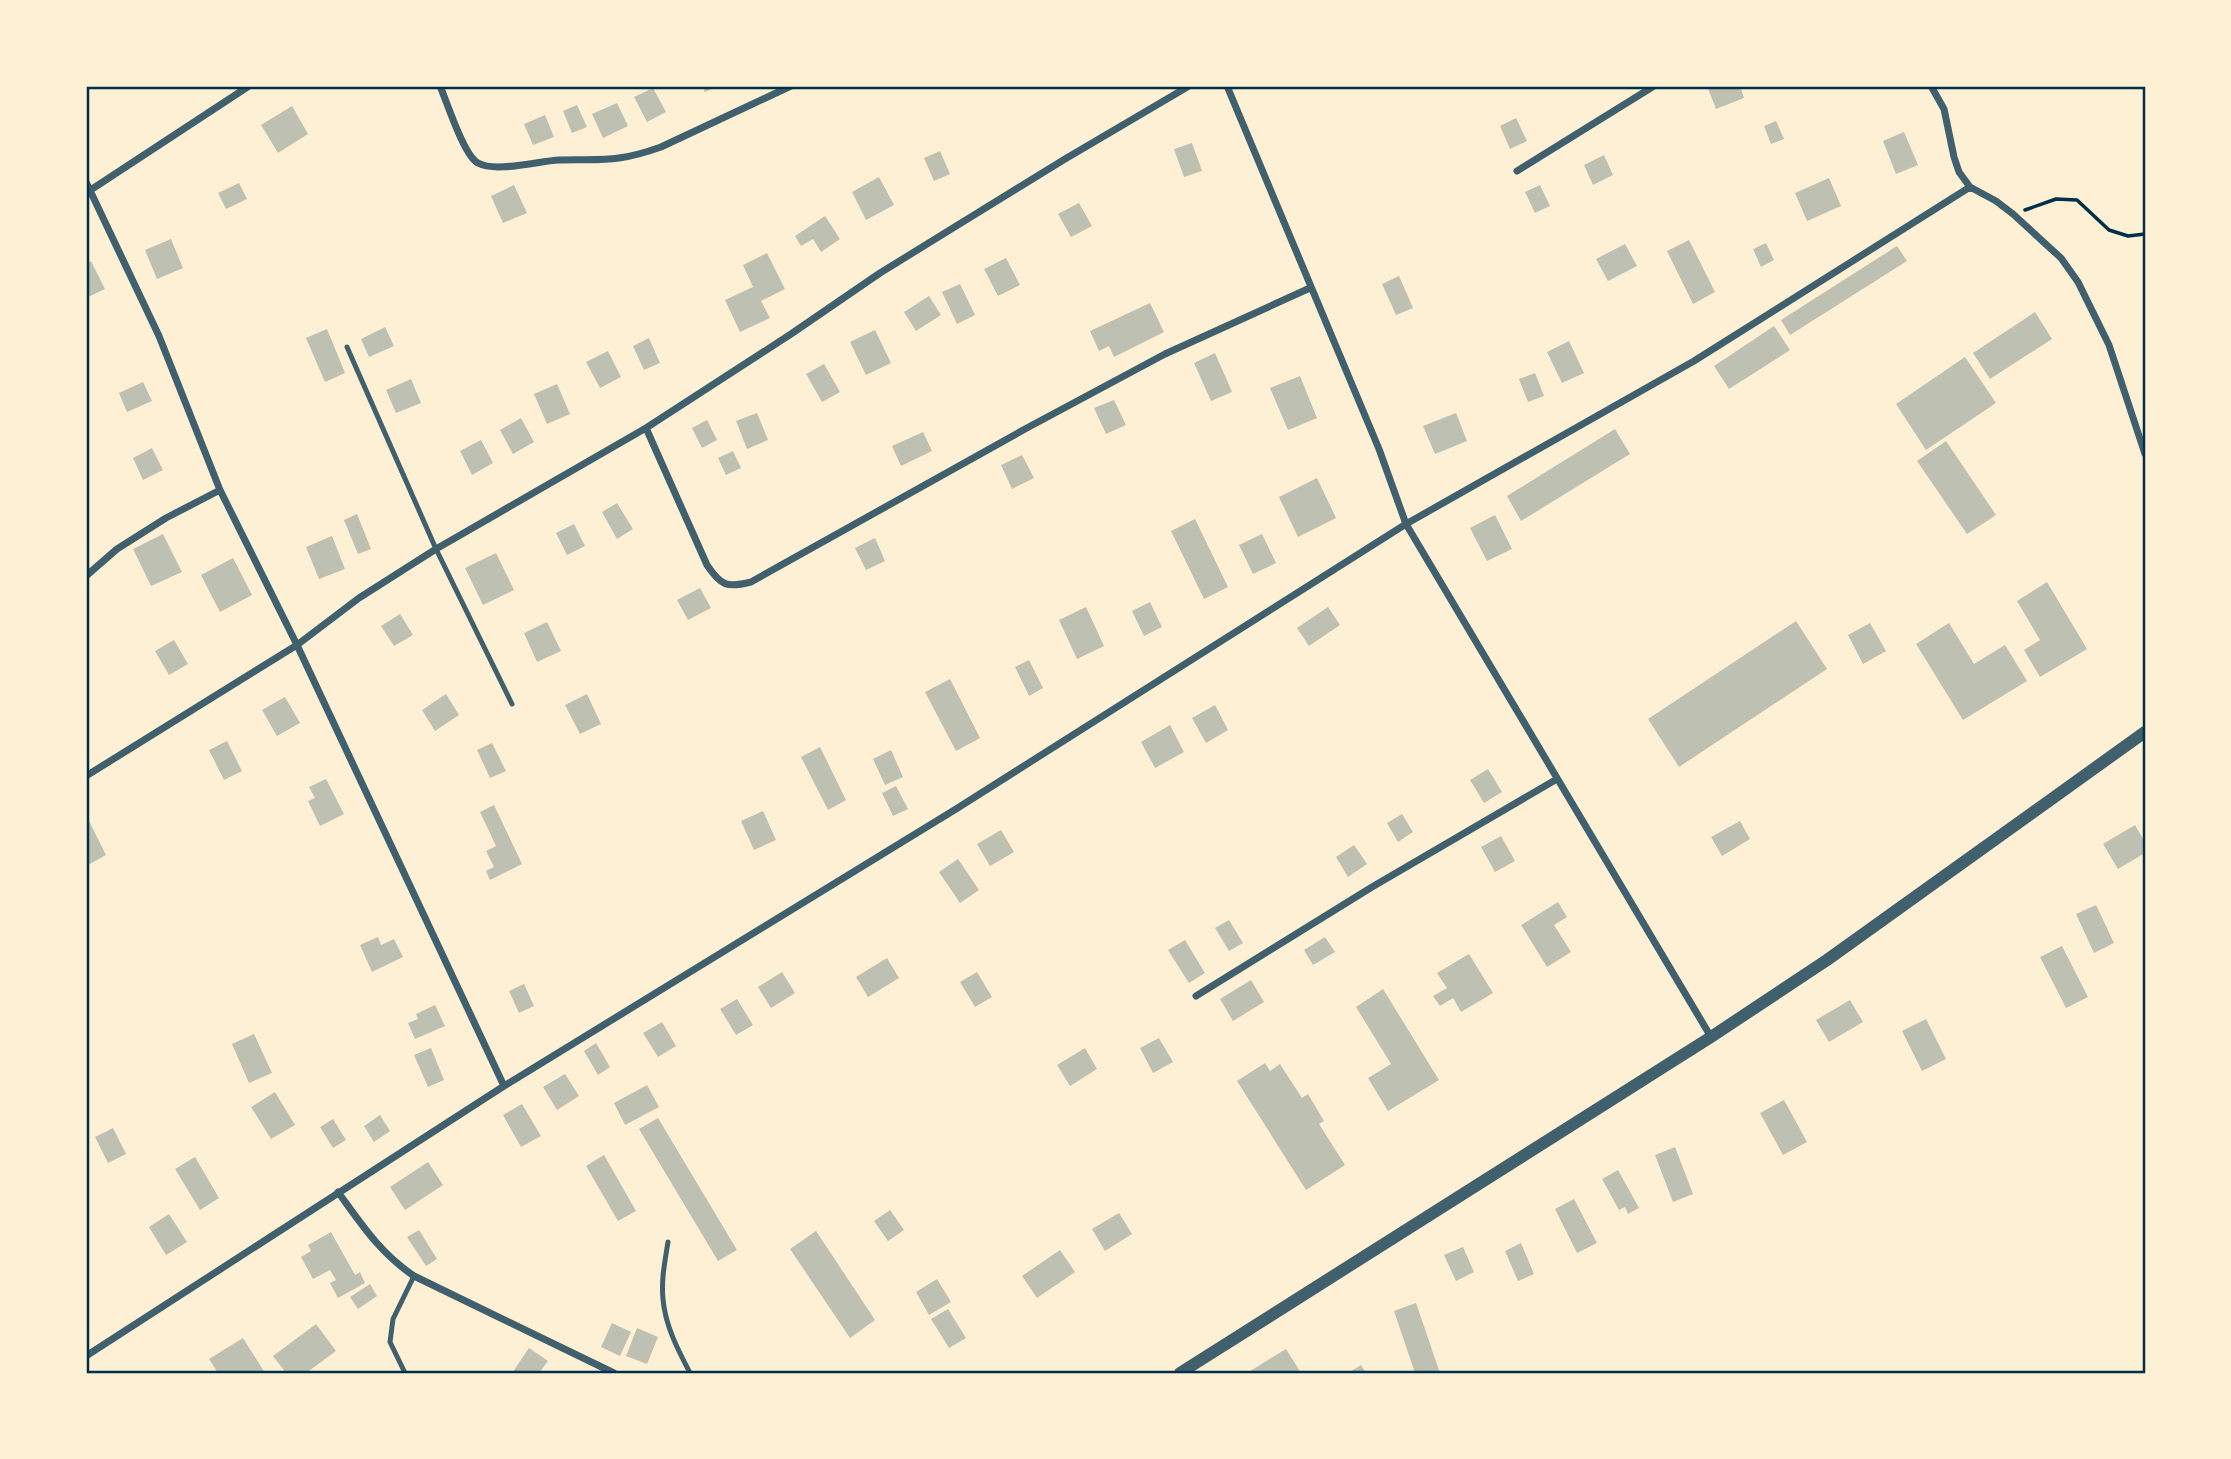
<svg xmlns="http://www.w3.org/2000/svg" width="2231" height="1459" font-family="'PT Sans',sans-serif">
<style>
.building{fill:#bec0b2}
.lines{fill:none;stroke-linecap:round;stroke-linejoin:round}
.path{stroke:#003049;stroke-width:3.5}
.service{stroke:#3f606c;stroke-width:5}
.minor{stroke:#3f606c;stroke-width:7}
.tertiary{stroke:#3f606c;stroke-width:12}
.neatline{fill:none;stroke:#003049;stroke-width:2.5}
</style>
<rect width="100%" height="100%" fill="#fdf0d5"/>
<path class="building" d="M702,86H719L705,92Z
M1707,86H1740L1744,98L1716,109Z
M653,88L666,112L647,122L634,97Z
M617,103L628,126L603,138L592,114Z
M577,105L587,127L572,133L563,111Z
M292,106L308,134L278,153L261,125Z
M545,115L554,137L533,145L524,124Z
M1516,118L1527,141L1510,149L1500,126Z
M1776,121L1784,139L1771,144L1764,126Z
M1904,132L1918,165L1896,174L1883,141Z
M1192,143L1202,171L1184,177L1174,149Z
M940,151L950,174L934,181L924,158Z
M1604,155L1613,175L1593,185L1584,165Z
M879,177L894,205L866,220L852,192Z
M1829,178L1841,206L1807,221L1795,193Z
M239,183L247,199L226,209L218,193Z
M514,185L527,213L503,223L491,196Z
M1540,185L1550,206L1535,213L1525,192Z
M1079,203L1092,226L1071,237L1058,214Z
M825,216L840,239L821,252L813,239L801,246L795,236Z
M171,239L183,268L157,279L145,250Z
M1689,240L1715,292L1693,304L1667,251Z
M1766,243L1774,260L1761,267L1753,249Z
M1625,244L1637,266L1608,281L1596,259Z
M1897,246L1907,261L1790,335L1781,320Z
M767,253L785,289L761,301L770,318L740,332L725,300L753,287L743,265Z
M1006,258L1020,285L998,296L984,269Z
M91,261L105,289L86,298V264Z
M1399,276L1413,308L1396,315L1382,284Z
M960,284L975,315L957,324L942,292Z
M929,296L941,315L916,331L904,312Z
M1150,303L1164,332L1114,357L1109,346L1099,351L1090,331Z
M2035,312L2052,339L1990,379L1973,353Z
M1774,326L1790,350L1729,389L1714,366Z
M385,327L394,346L369,357L361,339Z
M327,329L345,373L325,382L306,338Z
M875,330L891,363L866,375L850,342Z
M649,338L660,363L644,370L633,346Z
M1569,341L1584,373L1562,383L1547,352Z
M608,351L621,377L600,388L586,362Z
M1215,353L1232,392L1211,401L1194,363Z
M1965,357L1996,403L1926,450L1896,404Z
M824,364L840,392L822,402L806,374Z
M1535,373L1544,396L1528,402L1519,379Z
M1300,376L1317,418L1288,430L1270,388Z
M411,379L421,403L396,413L386,390Z
M143,382L152,401L127,412L119,393Z
M557,384L570,414L547,424L534,394Z
M1114,400L1126,425L1106,434L1094,408Z
M757,413L768,440L747,449L736,421Z
M1456,413L1467,441L1435,454L1423,426Z
M521,418L534,442L513,454L500,430Z
M707,420L717,440L702,448L692,428Z
M1615,429L1630,454L1521,521L1507,496Z
M923,432L932,451L901,466L892,446Z
M481,440L493,463L472,475L460,451Z
M1946,441L1996,515L1967,534L1917,461Z
M152,448L163,470L143,480L133,458Z
M733,451L741,468L726,475L718,458Z
M1022,455L1034,478L1012,489L1001,465Z
M1317,478L1336,518L1298,537L1279,497Z
M617,503L633,529L617,539L602,512Z
M357,514L371,549L358,554L344,520Z
M1495,515L1512,549L1487,561L1470,528Z
M1195,519L1228,587L1204,599L1171,531Z
M574,524L585,546L567,555L556,533Z
M163,534L182,572L151,586L133,549Z
M1262,534L1276,563L1253,574L1239,545Z
M332,536L345,569L319,579L306,547Z
M875,538L885,561L866,570L855,548Z
M496,553L514,590L483,605L465,568Z
M233,558L252,595L220,612L201,575Z
M2047,582L2087,649L2040,677L2024,650L2040,640L2017,601Z
M700,588L711,608L688,620L677,600Z
M1150,602L1162,627L1144,636L1132,611Z
M1086,607L1104,646L1077,659L1059,620Z
M1328,607L1340,625L1309,646L1297,628Z
M400,614L413,635L394,646L381,626Z
M1796,621L1827,669L1679,767L1648,719Z
M547,622L561,651L537,662L524,633Z
M1870,623L1886,651L1863,664L1848,635Z
M1949,623L1974,664L2005,645L2027,681L1963,720L1916,644Z
M174,640L188,664L169,675L155,651Z
M1029,660L1043,688L1029,696L1015,667Z
M950,679L980,738L956,751L925,692Z
M446,694L459,715L435,731L422,710Z
M587,694L601,724L580,734L565,705Z
M285,697L300,723L277,736L262,710Z
M1215,705L1228,730L1206,743L1192,718Z
M1170,725L1184,752L1155,768L1141,742Z
M227,741L242,771L224,780L209,750Z
M492,743L506,771L490,778L477,750Z
M820,747L846,800L828,810L801,757Z
M891,750L903,777L885,785L873,759Z
M1488,769L1502,792L1484,803L1470,780Z
M326,779L344,814L320,826L308,801L315,798L309,787Z
M896,786L908,809L893,816L882,793Z
M494,805L522,864L490,880L486,871L494,867L486,851L496,846L480,812Z
M763,811L776,840L754,850L741,821Z
M1402,814L1413,832L1398,842L1387,823Z
M88,819L106,855L86,866V820Z
M1740,821L1750,839L1722,856L1711,837Z
M2135,825L2145,842V853L2118,869L2103,844Z
M1001,830L1014,852L990,866L977,844Z
M1501,836L1515,861L1495,872L1481,847Z
M1354,845L1367,864L1348,877L1336,857Z
M958,859L979,890L960,903L939,872Z
M1558,902L1567,917L1554,925L1571,952L1547,967L1521,925Z
M2096,905L2114,943L2094,953L2076,914Z
M1229,920L1243,943L1229,951L1215,928Z
M378,937L381,945L394,939L403,957L372,972L360,945Z
M1325,937L1335,952L1313,965L1304,950Z
M1185,940L1205,973L1189,983L1168,950Z
M2062,946L2088,997L2066,1008L2040,957Z
M1469,954L1493,993L1461,1012L1453,998L1440,1006L1433,996L1447,988L1437,973Z
M887,958L899,978L868,997L856,977Z
M782,972L795,993L771,1008L758,987Z
M977,972L992,997L975,1007L960,982Z
M1251,980L1264,1002L1233,1021L1220,999Z
M524,984L534,1006L519,1013L509,991Z
M1383,989L1439,1080L1388,1111L1368,1078L1391,1064L1356,1007Z
M737,999L753,1025L736,1035L720,1009Z
M1850,1000L1863,1022L1829,1042L1816,1020Z
M435,1005L445,1026L415,1039L408,1023L418,1019L416,1014Z
M1926,1019L1946,1059L1922,1071L1902,1031Z
M662,1022L676,1046L658,1057L643,1033Z
M254,1034L272,1073L249,1083L232,1044Z
M1159,1038L1173,1062L1153,1073L1140,1048Z
M596,1043L610,1067L598,1075L584,1051Z
M431,1048L444,1080L428,1087L414,1055Z
M1085,1048L1097,1069L1070,1086L1057,1065Z
M1265,1063L1270,1071L1280,1064L1302,1098L1308,1094L1324,1121L1319,1124L1345,1165L1306,1190L1237,1081Z
M565,1074L579,1096L557,1110L543,1087Z
M647,1085L659,1107L625,1125L614,1103Z
M275,1092L295,1125L271,1139L251,1107Z
M1784,1100L1807,1142L1783,1155L1760,1113Z
M522,1104L541,1136L521,1147L503,1115Z
M380,1115L390,1131L374,1142L364,1126Z
M658,1118L737,1250L718,1261L639,1129Z
M333,1119L346,1140L333,1148L320,1127Z
M113,1128L126,1154L108,1163L95,1137Z
M1675,1147L1693,1194L1673,1202L1655,1155Z
M604,1155L636,1211L618,1221L586,1166Z
M195,1157L219,1198L200,1210L175,1169Z
M428,1162L443,1185L405,1210L390,1187Z
M1618,1170L1639,1208L1628,1214L1625,1207L1619,1210L1602,1179Z
M1574,1199L1597,1243L1577,1253L1555,1209Z
M890,1210L904,1230L888,1241L874,1221Z
M1119,1213L1132,1234L1105,1251L1092,1229Z
M169,1214L187,1242L166,1255L149,1227Z
M419,1230L437,1259L426,1266L407,1237Z
M816,1231L875,1320L850,1338L790,1249Z
M331,1232L355,1275L360,1272L365,1283L338,1298L330,1283L336,1280L330,1270L313,1279L301,1257L311,1251L308,1245Z
M1521,1243L1534,1274L1518,1281L1505,1251Z
M1463,1247L1474,1272L1456,1281L1444,1255Z
M1060,1250L1075,1272L1037,1298L1022,1276Z
M937,1279L951,1302L929,1315L916,1292Z
M370,1284L377,1296L358,1309L350,1297Z
M1416,1303L1440,1373H1415L1394,1311Z
M948,1309L966,1338L949,1348L931,1319Z
M612,1323L631,1332L620,1356L601,1347Z
M316,1324L336,1351L306,1373H286L273,1356Z
M637,1328L658,1337L647,1364L626,1356Z
M243,1338L265,1373H218L209,1359Z
M529,1348L548,1361L539,1373H512Z
M1286,1349L1301,1373H1247Z
M1361,1365L1366,1373H1348Z"/>
<g class="lines">
<path class="path" d="M2025,210L2056,199L2077,200L2109,230L2128,236L2145,234"/>
<path class="service" d="M347,347L436,549L512,704
M668,1242C665,1261 661,1280 663,1299C665,1325 678,1350 690,1373
M405,1373L390,1342L393,1319L414,1276"/>
<path class="minor" d="M440,86C447,102 464,156 478,163C496,173 538,161 559,160C579,159 599,161 619,158C634,156 647,152 661,147L791,86
M1227,86L1379,449L1406,524L1711,1037
M1931,86L1944,109L1954,157L1959,172L1970,187L1996,201L2013,214L2061,258L2078,282L2109,345L2145,454
M1517,171L1654,86
M86,182L159,336L220,490L297,645L504,1086
M86,193L249,86
M646,428L707,565C721,586 727,588 751,582L1025,429L1165,354L1310,288
M86,576L117,549L166,518L220,490
M86,776L297,645L359,598L436,549L646,428L791,334L880,273L1065,159L1189,86
M1196,996L1372,887L1557,779
M338,1192C362,1225 380,1253 414,1276L614,1373
M86,1356L504,1086L956,809L1406,524L1694,361L1970,187"/>
<path class="tertiary" d="M1180,1373L1711,1037L1827,960L2145,732"/>
</g>
<rect width="2231" height="1459" fill="none" stroke="#fdf0d5" stroke-width="175"/>
<rect x="88" y="88" width="2056" height="1284" class="neatline"/>
</svg>
